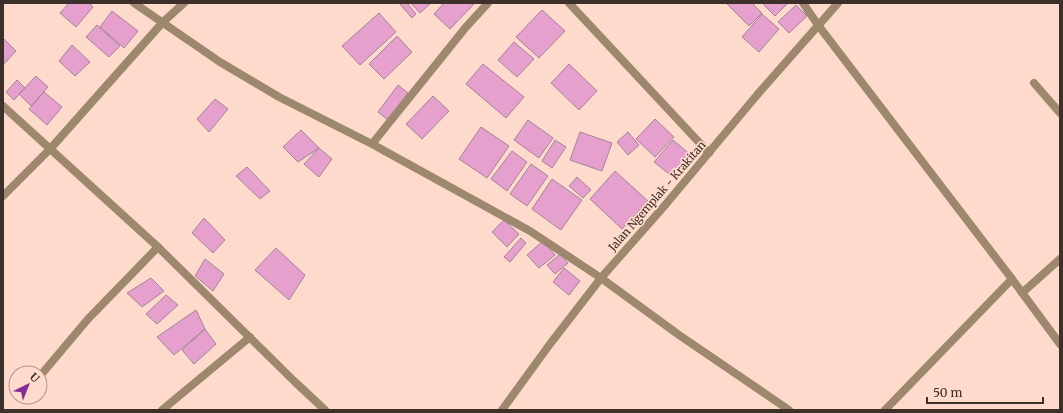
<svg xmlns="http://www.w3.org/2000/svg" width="1063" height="413" font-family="Merriweather,serif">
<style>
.building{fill:#e5a0ce;stroke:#a28598}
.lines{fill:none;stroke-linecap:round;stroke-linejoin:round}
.service{stroke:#9d876d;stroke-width:8}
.minor{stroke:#9d876d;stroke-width:8}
.tertiary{stroke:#9d876d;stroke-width:8}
.labels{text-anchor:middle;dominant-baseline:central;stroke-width:3.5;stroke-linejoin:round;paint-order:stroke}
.street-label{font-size:11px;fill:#3d302a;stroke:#fddacb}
</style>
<rect width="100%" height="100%" fill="#fddacb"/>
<path class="building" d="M69,3H89L93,7L76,27L60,13Z
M399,3H407L416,14L412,18Z
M411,3H431L420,13Z
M444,3H475L450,29L434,14Z
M728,3H752L762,13L749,26L727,4Z
M762,3H788L775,16Z
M796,5L807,16L789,33L778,22Z
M542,10L565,31L539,58L516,37Z
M112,11L138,31L124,48L100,27Z
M379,13L396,32L360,65L342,46Z
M762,14L779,29L759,52L742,37Z
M97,25L120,46L109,57L86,37Z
M397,36L412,52L384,79L369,64Z
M3,38L16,51L3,65Z
M514,42L534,59L517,77L498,60Z
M72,45L90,62L75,76L59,61Z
M483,64L524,97L506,118L466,84Z
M569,64L597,91L579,110L551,83Z
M36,76L48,87L31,106L19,94Z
M17,80L25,88L14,100L6,92Z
M398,85L408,93L388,120L378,112Z
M44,92L62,107L47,125L29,109Z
M433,96L449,111L422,139L406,124Z
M215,99L228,109L209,132L197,119Z
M655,119L674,137L655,157L636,139Z
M528,120L553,138L539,158L514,140Z
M481,127L509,146L487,178L459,159Z
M301,130L319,148L298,162L283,147Z
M580,132L612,143L602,171L570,160Z
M628,132L639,145L628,155L617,142Z
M555,140L566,147L552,168L542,161Z
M673,140L692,156L673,177L654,162Z
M319,148L332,159L319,177L304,164Z
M512,151L527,162L507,191L491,179Z
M531,164L548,176L527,206L510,194Z
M247,167L270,191L260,199L236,176Z
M615,171L648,201L622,229L590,199Z
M577,177L591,190L583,198L569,186Z
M552,179L582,200L561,230L532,209Z
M204,218L225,240L213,253L192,233Z
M504,220L519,234L507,247L492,232Z
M521,238L526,243L510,262L504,257Z
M543,241L555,255L539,268L527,255Z
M276,248L305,275L289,300L255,270Z
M560,254L568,263L555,274L547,265Z
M205,259L224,274L213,291L195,276Z
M564,268L580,281L569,295L553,282Z
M151,278L164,291L142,307L127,293Z
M166,295L178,305L157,324L146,314Z
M196,310L205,329L174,355L157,337Z
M205,329L216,344L194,364L182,350Z"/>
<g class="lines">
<path class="service" d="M40,376L88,319L158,247
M162,410L250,337"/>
<path class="minor" d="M134,3L220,62L279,97L372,144L530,231L601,278L679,335L789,410
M569,3L709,153
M803,3L818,25L1012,279L1060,344
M1034,83L1060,113
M3,106L158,247L294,381L325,410
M372,144L466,27L488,3
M3,196L51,148L163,22L184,3
M1022,293L1060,259
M885,410L1012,279"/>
<path class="tertiary" d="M502,410L550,344L601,278L666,204L757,95L838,3"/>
</g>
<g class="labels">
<g class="street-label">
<text transform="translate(657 196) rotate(-49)">Jalan Ngemplak - Krakitan</text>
</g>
</g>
<rect width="1063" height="413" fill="none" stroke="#3d302a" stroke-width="8"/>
<g transform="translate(28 385) rotate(43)"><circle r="19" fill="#fddacb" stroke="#b0968b"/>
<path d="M0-3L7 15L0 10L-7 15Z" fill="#852b97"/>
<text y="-6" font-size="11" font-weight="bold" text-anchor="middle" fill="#3d302a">U</text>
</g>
<path d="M927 397v6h116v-6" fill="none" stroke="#3d302a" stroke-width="2"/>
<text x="933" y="397" font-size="12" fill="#3d302a" stroke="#fddacb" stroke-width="3" paint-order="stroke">50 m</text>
</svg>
